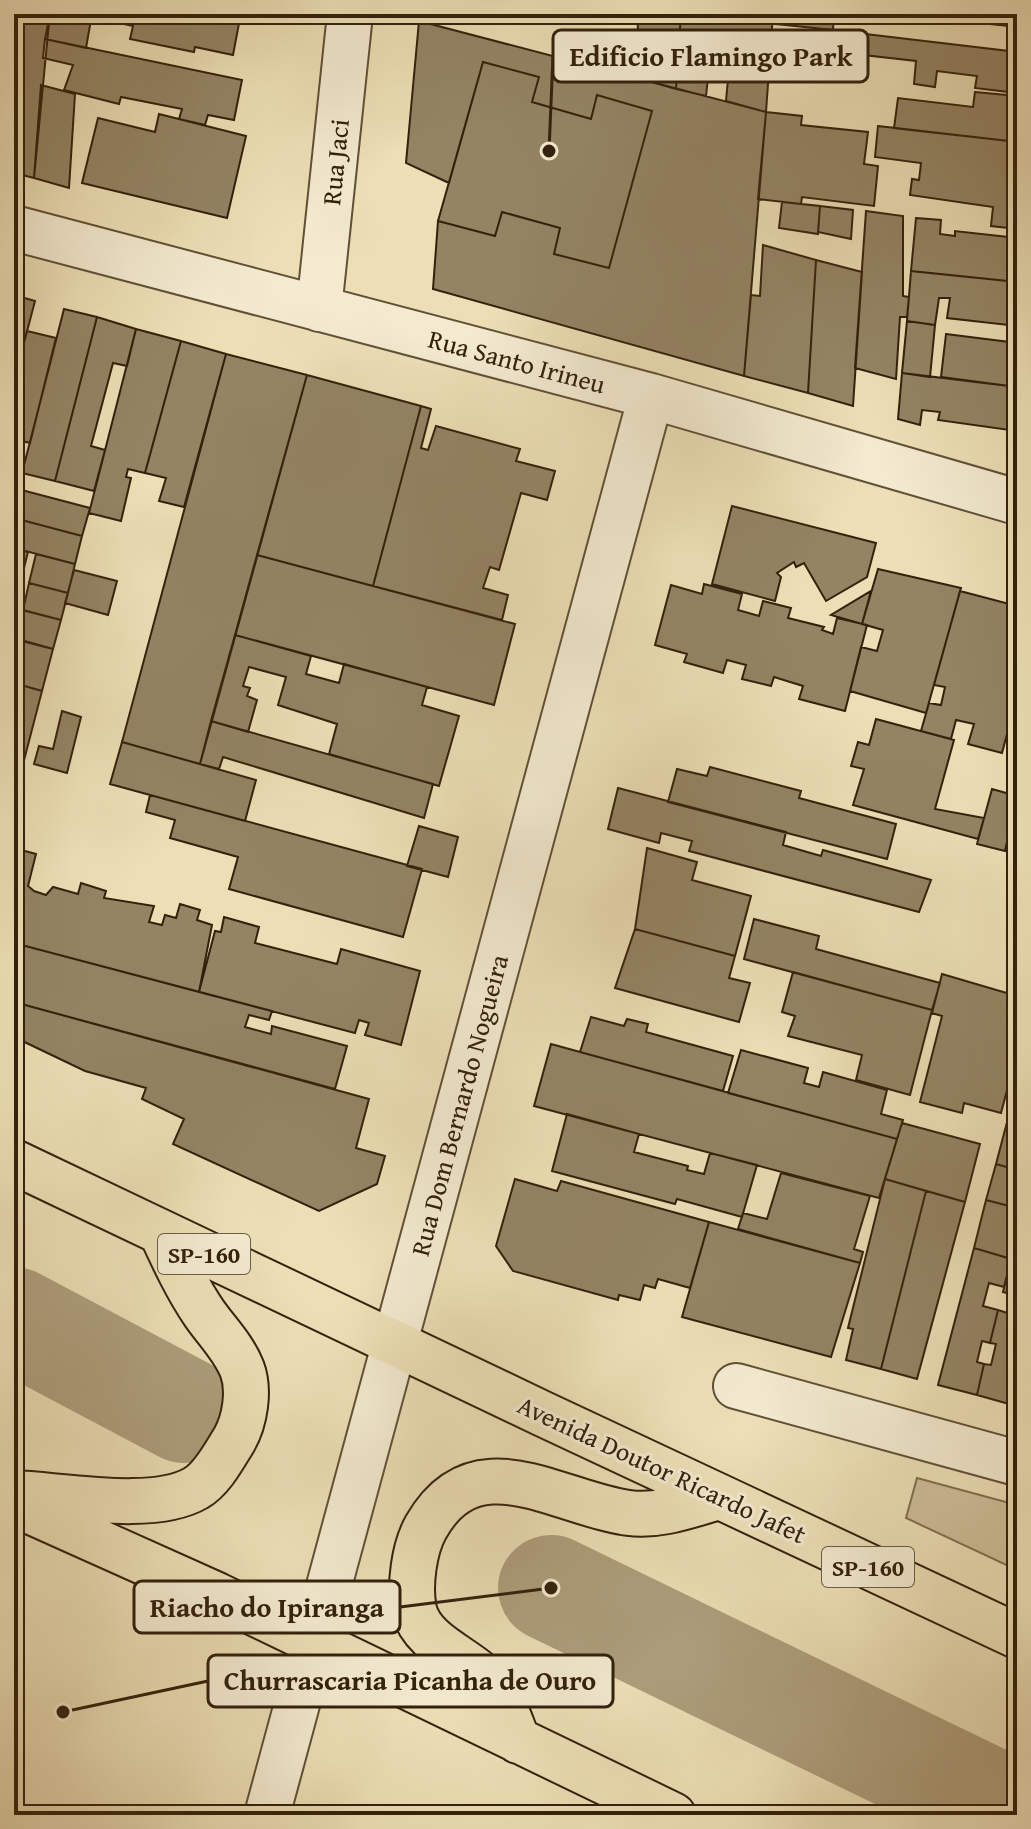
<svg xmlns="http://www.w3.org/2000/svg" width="1031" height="1829" font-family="'Gentium Book Plus',serif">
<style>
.green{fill:#cdbf99;stroke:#807052;stroke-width:2}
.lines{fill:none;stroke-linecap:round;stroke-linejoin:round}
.river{stroke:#ad9e7c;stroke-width:106}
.building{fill:#938464;stroke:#33210c;stroke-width:2;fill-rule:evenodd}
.minor-casing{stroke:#615036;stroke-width:48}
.major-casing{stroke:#33210c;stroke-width:48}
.minor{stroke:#f3ead0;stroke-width:44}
.major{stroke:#ecdfb6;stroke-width:44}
.labels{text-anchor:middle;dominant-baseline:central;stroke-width:6;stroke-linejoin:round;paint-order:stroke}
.shield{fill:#f3ead0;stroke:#6d5d47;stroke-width:2}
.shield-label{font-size:24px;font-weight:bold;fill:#33210c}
.street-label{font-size:26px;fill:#33210c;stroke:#f3ead0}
.leader{fill:none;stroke:#33210c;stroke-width:3}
.callout-dot{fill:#33210c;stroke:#f3ead0;stroke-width:3}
.callout{fill:#f3ead0;stroke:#33210c;stroke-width:3}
.callout-label{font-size:28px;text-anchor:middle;font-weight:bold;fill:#33210c}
</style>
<rect width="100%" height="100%" fill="#ecdfb6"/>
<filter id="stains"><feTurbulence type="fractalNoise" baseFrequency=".0025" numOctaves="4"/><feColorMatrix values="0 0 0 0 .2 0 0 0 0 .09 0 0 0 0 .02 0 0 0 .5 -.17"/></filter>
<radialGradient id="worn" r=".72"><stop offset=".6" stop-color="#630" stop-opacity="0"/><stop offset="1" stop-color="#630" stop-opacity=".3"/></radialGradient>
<path class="green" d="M917,1478L1017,1505V1570L906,1518Z"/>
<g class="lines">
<path class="river" d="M14,1320L184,1410
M551,1588L1017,1814"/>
</g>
<path class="building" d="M14,14L49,23L34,178L14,173Z
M15,14H50L49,23Z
M50,14H92L86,48L45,39Z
M112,14H222L240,18L233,55L195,47L194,52L130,39L133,26L110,21Z
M638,14H681L676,89L637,78Z
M681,14H741L740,24H744L745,14H773L766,112L726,101L728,79L708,78L706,96L676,89ZM750,33L754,34L752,71L747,70Z
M776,14H834L833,30L776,24Z
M954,14H1017V27L953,20Z
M419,21L766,112L744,376L433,289L438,221L495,236L502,212L560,228L554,254L609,268L652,111L597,95L591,119L532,102L539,77L483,62L449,183L406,163Z
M857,33L1017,52V93L975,88L977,76L937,71L935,87L914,84L916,61L855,54Z
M45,39L242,80L234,120L208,115L205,125L179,119L182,109L121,97L119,104L64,90L73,65L43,58Z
M483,62L539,77L532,102L591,119L597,95L652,111L609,268L554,254L560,228L502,212L495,236L438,221Z
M41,85L75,94L69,188L34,178Z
M975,92L1017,96V142L894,128L898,98L973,107Z
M766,112L802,116L801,125L868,132L864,164L878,166L874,206L802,197L801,204L758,199Z
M159,114L246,136L227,218L82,183L98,118L155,132Z
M878,126L1017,142V229L991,226L993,207L910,195L912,179L919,180L921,163L875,157Z
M782,202L820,206L818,234L779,228Z
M820,206L853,210L851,239L818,232Z
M866,211L903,216V296L909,297L907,317H900L896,379L855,368Z
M916,218L941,220L940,234L955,236V231L1017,238V282L911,271Z
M763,245L816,260L808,393L744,376L751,295L760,296Z
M816,260L862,272L853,406L808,393Z
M911,271L1017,282V326L947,318L950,298H939L935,325L907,321Z
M14,295L35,301L14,381Z
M64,309L97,317L55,481L22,473Z
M97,317L136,329L127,366L113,363L91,446L105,450L94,491L55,481Z
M907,321L935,325L930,377L902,373Z
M136,329L181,341L145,473L128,469L126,477L131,478L121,521L89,513Z
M27,331L56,338L30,443L18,440L14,454V381Z
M946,334L1017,343V387L941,377Z
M181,341L226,354L184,507L159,501L166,478L145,473Z
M226,354L307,375L200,764L122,742Z
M902,373L1017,387V452L1013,451L1014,438H1009L1010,430L938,420L940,412L922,410L920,425L898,419Z
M307,375L421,406L373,586L257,555Z
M421,406L431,409L421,448L428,450L436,426L520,449L516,461L555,471L547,500L521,493L499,570L490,567L483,588L508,595L502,620L373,586Z
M14,488L90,508L82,536L14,518Z
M732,506L876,543L867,577L826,601L804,563L796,567L794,562L777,573L781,577L775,601L712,584Z
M14,518L82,536L75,564L14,548Z
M14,548L28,552L21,580L14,578Z
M36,554L75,564L68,593L29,583Z
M257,555L515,624L494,705L235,635Z
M878,569L961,588L926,713L850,691L861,647L877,651L883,630L862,624Z
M74,570L117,581L108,615L65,603Z
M14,578L21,580L14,606Z
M29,583L68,593L61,620L23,610Z
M704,584L742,594L738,610L759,616L763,601L791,608L788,618L824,627L822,630L833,634L837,618L867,625L845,711L799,699L803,686L774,677L771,686L742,679L746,665L727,660L723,673L684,662L687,654L655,645L671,585L702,594Z
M871,591L862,624L831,615Z
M960,591L1017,606V696L1002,753L968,744L974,724L956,720L951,739L921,731L929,703L941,705L945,687L934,685Z
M14,608L61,620L53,649L14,639L19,623L14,621Z
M235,635L311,656L306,674L339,683L344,664L427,687L422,705L459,716L439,786L329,754L337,724L278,705L286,677L249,667L243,686L250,688L247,696L257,700L248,732L211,721Z
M14,638L53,649L42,691L14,683Z
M14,683L42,691L15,795H14Z
M62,711L81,717L67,773L34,764L39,746L53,749Z
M876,719L954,740L935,809L984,818L978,839L853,805L864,769L851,766L858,742L869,745Z
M211,721L433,784L424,818L223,757L219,769L200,764Z
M122,742L256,780L245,821L110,784Z
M710,767L801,791L799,798L896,824L887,859L668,802L677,769L707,776Z
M618,788L786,832L783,845L821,856L823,850L931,880L919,912L689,851L692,841L661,833L659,843L608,829Z
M992,789L1017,796L1005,851L977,844Z
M150,795L422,869L403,937L229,889L238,857L170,838L175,820L146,812Z
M419,826L458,837L448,877L407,866Z
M14,848L36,854L28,886L34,891L46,895L53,887L78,894L81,883L106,891L104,898L154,906L149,922L162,925L165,915L176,918L180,904L200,910L197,920L212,925L199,992L14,943Z
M647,848L697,862L692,880L751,896L735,956L635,929Z
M224,917L259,927L255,943L337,964L341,949L420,971L401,1045L365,1035L369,1023L359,1020L355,1033L199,992L215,931L221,932Z
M754,919L819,936L816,949L940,983L932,1010L744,959Z
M635,929L735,956L729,978L750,983L739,1022L615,988Z
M14,943L272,1011L269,1020L249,1015L245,1027L271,1034L272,1026L347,1046L335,1089L14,1002Z
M793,972L932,1010L910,1095L856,1080L862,1055L788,1036L795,1016L782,1012Z
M942,974L1017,996V1053L1001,1113L964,1103L962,1113L920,1102L942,1016L932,1013Z
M14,1002L369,1099L356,1148L385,1156L377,1184L319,1211L173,1144L184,1119L142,1099L146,1088L85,1071L14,1037Z
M591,1017L624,1026L627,1019L648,1024L646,1032L733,1056L723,1091L580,1052Z
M551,1044L897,1139L879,1198L534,1106Z
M741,1050L808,1068L804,1083L819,1087L823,1072L887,1090L881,1114L903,1120L897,1139L728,1093Z
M1016,1091L1017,1092V1129L1006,1126Z
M567,1114L639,1134L634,1152L688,1166L687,1170L704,1174L710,1153L757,1165L742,1217L677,1199L675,1204L552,1171Z
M902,1123L980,1144L965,1202L885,1179Z
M1006,1126L1017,1129V1170L996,1164Z
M996,1164L1017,1170V1208L986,1200Z
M781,1173L870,1196L854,1249L863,1252L860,1263L738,1229L743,1213L767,1219Z
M515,1179L557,1191L561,1181L709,1222L690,1288L658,1279L655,1288L644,1285L640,1300L619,1295L618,1300L513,1271L496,1246Z
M885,1179L926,1191L881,1369L846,1360L853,1329L848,1328Z
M926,1191L965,1202L917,1379L881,1369Z
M986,1200L1017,1208L1015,1260L974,1248Z
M709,1222L860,1263L831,1357L682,1317Z
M974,1248L1011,1259L1004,1287L989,1283L983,1306L998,1310L990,1343L982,1341L977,1362L984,1364L977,1395L938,1385Z
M1011,1259L1017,1261V1296L1003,1292Z
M998,1310L1017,1316V1376L1009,1404L977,1395L984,1364L991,1365L996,1344L990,1343Z
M1017,1376V1406L1009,1404Z"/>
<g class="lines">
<g class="minor-casing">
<path id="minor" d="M14,228L651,396L1017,502
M319,309L350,14
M736,1386L1017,1463
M267,1815L651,396"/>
</g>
<g class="major-casing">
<path id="major" d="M14,1162C347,1322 682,1480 1017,1636
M14,1493C63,1495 154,1513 196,1488C212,1479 224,1456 234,1440C245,1421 250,1390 242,1369C233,1347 218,1333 204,1313C187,1288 174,1260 161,1232
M14,1504L217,1595L673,1815
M518,1741C510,1721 503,1698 488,1681C467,1658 422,1644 414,1610C409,1586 414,1548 426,1527C476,1439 558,1504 629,1513C660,1517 690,1505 719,1497"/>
</g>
<use href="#minor" class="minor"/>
<use href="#major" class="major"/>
</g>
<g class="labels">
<g class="shield">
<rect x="158" y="1234" width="92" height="40" rx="6"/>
<rect x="822" y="1547" width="92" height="40" rx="6"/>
</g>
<g class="shield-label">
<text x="204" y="1254">SP-160</text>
<text x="868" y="1567">SP-160</text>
</g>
<g class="street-label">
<text transform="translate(335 162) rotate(-84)">Rua Jaci</text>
<text transform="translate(517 361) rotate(15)">Rua Santo Irineu</text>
<text transform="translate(459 1105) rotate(-75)">Rua Dom Bernardo Nogueira</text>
<text transform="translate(662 1469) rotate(25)">Avenida Doutor Ricardo Jafet</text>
</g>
</g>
<path class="leader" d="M549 151L553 56M551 1588L400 1607M63 1712L208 1681"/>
<g class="callout-dot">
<circle cx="549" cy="151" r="8"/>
<circle cx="551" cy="1588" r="8"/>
<circle cx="63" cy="1712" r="8"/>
</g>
<g class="callout">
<rect x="553" y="30" width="315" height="52" rx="8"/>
<rect x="134" y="1581" width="266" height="52" rx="8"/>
<rect x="208" y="1655" width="405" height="52" rx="8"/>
</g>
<g class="callout-label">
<text x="711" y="66">Edificio Flamingo Park</text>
<text x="267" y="1617">Riacho do Ipiranga</text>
<text x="410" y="1690">Churrascaria Picanha de Ouro</text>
</g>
<rect width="1031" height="1829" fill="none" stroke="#ecdfb6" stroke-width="48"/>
<rect x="16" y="16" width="999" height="1797" fill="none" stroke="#33210c" stroke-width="4"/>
<rect x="24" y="24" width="983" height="1781" fill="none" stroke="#33210c" stroke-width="2"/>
<rect width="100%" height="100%" filter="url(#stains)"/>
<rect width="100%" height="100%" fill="url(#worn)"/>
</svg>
